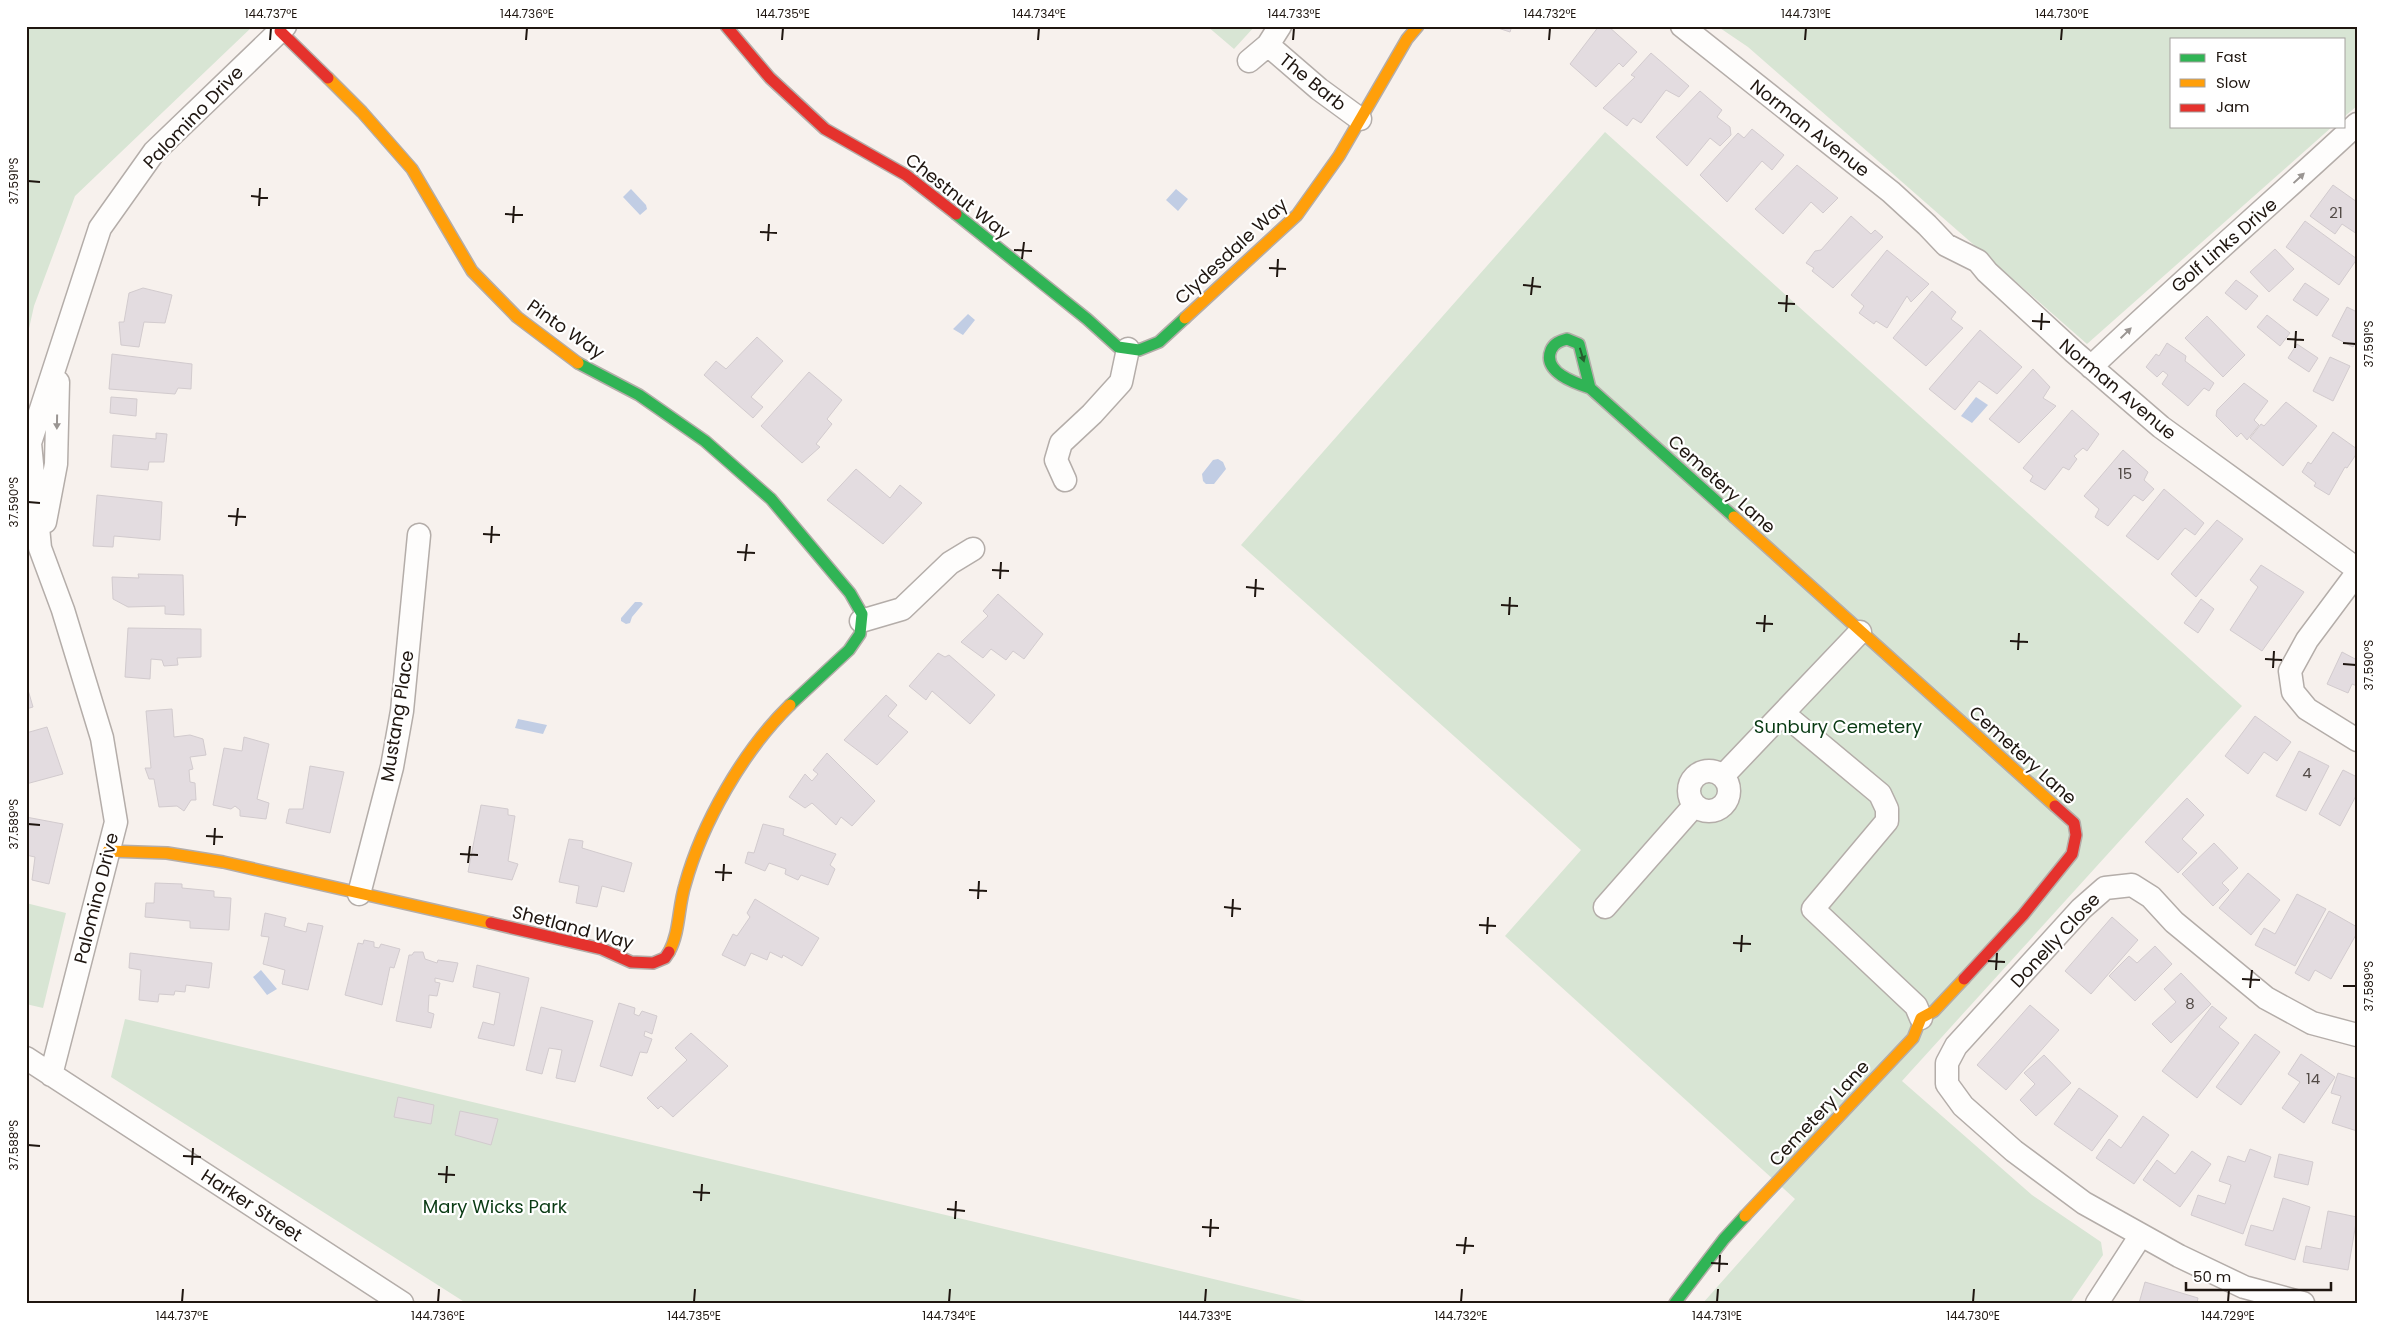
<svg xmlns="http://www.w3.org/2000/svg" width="2383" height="1329" font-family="Poppins,sans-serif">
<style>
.green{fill:#d8e5d4}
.water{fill:#c1cde4}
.building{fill:#e3dce0;stroke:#d2cbce}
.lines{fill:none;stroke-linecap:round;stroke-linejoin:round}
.street-casing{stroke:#b4ada9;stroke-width:25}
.fast-casing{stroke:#b4ada9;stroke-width:14}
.slow-casing{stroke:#b4ada9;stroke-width:14}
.jam-casing{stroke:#b4ada9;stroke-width:14}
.street{stroke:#fefdfc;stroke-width:22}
.fast{stroke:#30b455;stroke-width:11}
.slow{stroke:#ff9f0a;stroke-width:11}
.jam{stroke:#e5322d;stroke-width:11}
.oneway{fill:#9a9592}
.oneway2{fill:#275d2f}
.ticks{fill:none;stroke:#1f1610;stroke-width:2}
.labels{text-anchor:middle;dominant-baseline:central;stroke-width:4.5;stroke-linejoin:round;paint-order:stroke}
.number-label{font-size:15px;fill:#524a46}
.street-label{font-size:18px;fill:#1f1610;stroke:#fff}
.park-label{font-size:18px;fill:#093a13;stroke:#fff}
.neatline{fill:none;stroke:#1f1610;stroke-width:2}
.ticks-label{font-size:12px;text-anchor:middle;fill:#1f1610}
</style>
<rect width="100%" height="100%" fill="#f7f1ed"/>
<path class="green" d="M26,26H253L75,196L34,306L26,342Z
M1207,26H1255L1234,49Z
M1717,26H2357V106L2344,117V39H2172V126H2333L2087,344L1748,47Z
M1605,132L2242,706L1902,1081L2032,1195L2101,1242L2103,1255L2070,1303H1703L1795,1199L1505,936L1581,850L1241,545Z
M26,903L66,913L43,1008L26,1004Z
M125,1019L1314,1303H466L111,1077Z"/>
<path class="water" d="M631,189L646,205L647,209L640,215L623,197Z
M1176,189L1188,199L1178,211L1166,200Z
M968,314L975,320L963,335L953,329Z
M1976,397L1988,405L1972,423L1961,416Z
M1218,459L1223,462L1226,469L1214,484H1206L1203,481L1202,474L1213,460Z
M635,602H641L643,604L632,617L630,623L626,624L621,621V618Z
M518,719L547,725L543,734L515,728Z
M261,970L277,989L267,995L253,977Z"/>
<path class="building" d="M1492,26H1512L1510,32Z
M1599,26H1608L1637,52L1623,67L1619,63L1596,87L1570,64Z
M1651,53L1689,86L1679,97L1666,90L1641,123L1633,118L1627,126L1603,108L1635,77L1631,75Z
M1700,91L1722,110L1717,117L1730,127L1731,135L1720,146L1710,138L1687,166L1656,137Z
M1752,129L1784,155L1772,170L1762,161L1727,202L1700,175L1738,133L1744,138Z
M1797,165L1838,198L1823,213L1811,202L1783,234L1755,209Z
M2333,185L2357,202V234L2342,224L2335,234L2310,216Z
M1851,216L1871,234L1875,230L1883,237L1833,288L1812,271L1814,268L1806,263L1815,251L1821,250Z
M2305,221L2357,259L2339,285L2286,247Z
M2275,249L2294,269L2269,292L2250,272Z
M1887,250L1929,284L1911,302L1907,296L1887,328L1876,321L1874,324L1859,313L1864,306L1851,295Z
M2236,280L2258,296L2246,310L2225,293Z
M2305,283L2329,299L2317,316L2293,300Z
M143,288L172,295L165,323L144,322L139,347L121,345L119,322H124L129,293Z
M1932,291L1956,312L1951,319L1963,328L1926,366L1893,338Z
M2347,307L2357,312V340L2353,347L2332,336Z
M2267,315L2290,333L2280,346L2257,327Z
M2207,316L2245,355L2223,377L2185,338Z
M1980,330L2022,367L1997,394L1979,381L1955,410L1929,389Z
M757,337L783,361L751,397L763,407L753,418L704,375L716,361L726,369Z
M2167,343L2186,356L2185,361L2214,383L2209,391L2204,388L2188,406L2162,384L2168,375L2163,371L2157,377L2146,367L2156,354L2159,356Z
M2297,344L2318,358L2309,372L2288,358Z
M112,354L192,364L191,389L178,388L175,394L109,389Z
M2330,357L2350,366L2333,401L2313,391Z
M2033,369L2050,387L2043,398L2056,406L2019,443L1989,419Z
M809,372L842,400L827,419L832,424L816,444L820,447L802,463L761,426Z
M2244,383L2268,401L2254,420L2259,425L2247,440L2241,433L2237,437L2216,416L2217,410Z
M111,397L137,399L136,416L110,413Z
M2286,402L2317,426L2283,466L2250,438L2261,424L2264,426Z
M2072,410L2099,434L2087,451L2083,448L2074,456L2077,459L2069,470L2063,467L2045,490L2030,481L2033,476L2023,468Z
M2333,432L2357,449V453L2347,468L2345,467L2329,495L2314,486L2316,483L2302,472L2308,462L2311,464Z
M156,433L167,434L164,462H149L148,470L111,467L113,435L156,439Z
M2123,450L2148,472L2144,480L2154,489L2143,501L2134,495L2108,526L2095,517L2099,509L2084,496Z
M856,469L890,498L900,485L922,503L883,544L827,500Z
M2164,489L2204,523L2195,535L2185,528L2158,560L2126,536Z
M97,495L162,502L160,540L114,536L113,547L93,546Z
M2217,520L2243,539L2196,597L2171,574Z
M2261,565L2304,592L2262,651L2230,630L2258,587L2250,580Z
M138,574L183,575L184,615L165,614V606L128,607L113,599L112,577L139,578Z
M998,594L1043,634L1024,659L1013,651L1006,660L991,649L983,658L961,642L988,616L983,611Z
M2201,599L2214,609L2198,633L2184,623Z
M128,628L201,629V657L177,658L178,665L164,666L162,660L151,659L150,679L125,677Z
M2342,652L2357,660V686L2352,684L2348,693L2327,684Z
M938,653L945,657L949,655L995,695L970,724L932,691L926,700L909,686Z
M26,683L33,707L26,709Z
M886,695L897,705L888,716L908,732L877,765L844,740Z
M172,709L174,737L190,735L203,739L206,755L190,757L193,769L189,770L190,782L195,783L196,800H191L184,811L177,806L159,807L154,779H149L145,768H151L146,711Z
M2255,716L2291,742L2277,761L2264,752L2248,774L2225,756Z
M47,727L63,774L26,784V733Z
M244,737L269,744L257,799L269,803L266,819L240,816V810L235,806L231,809L213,805L224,748L242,751Z
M2299,751L2329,766L2306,811L2276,796Z
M827,753L875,801L852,826L841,817L836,825L812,803L805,808L789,797L805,774L812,781L818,774L813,770Z
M310,766L344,772L330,833L286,823L289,809H303Z
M2343,770L2357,777V794L2340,826L2319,814Z
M2187,798L2204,815L2182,839L2197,853L2178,873L2145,842Z
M481,805L508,809V815L515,816L508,861L518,864L512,880L468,872Z
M26,817L63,824L49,884L32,880L35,857L26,855Z
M763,824L784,829L783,835L836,854L830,865L835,869L828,885L801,875L798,880L785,874L786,869L769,863L765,871L745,863L748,852L754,853Z
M569,839L583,841L582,848L632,863L624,892L602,886L597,907L576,903L579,886L559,882Z
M2214,843L2238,868L2222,883L2229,890L2213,906L2182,874Z
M2248,873L2280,900L2251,935L2219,908Z
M155,883L182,884V888L214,891V897L231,898L229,930L190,928V921L145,917L146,903H154Z
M2297,894L2326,909L2295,966L2255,945L2264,928L2275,934Z
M755,899L819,938L802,966L783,955L782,958L770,952L767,960L751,953L745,966L722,955L733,934L737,936L750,917L747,913Z
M2329,911L2357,927V933L2331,979L2315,970L2309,981L2295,973Z
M265,913L286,918L284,926L306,932L308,923L323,926L308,990L282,984L285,970L263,964L269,937L261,936Z
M2112,917L2138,940L2091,994L2065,971Z
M364,940L374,942V947L379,948L381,944L400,949L394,968L390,967L382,1005L345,995L358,943L363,944Z
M2155,946L2172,964L2135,1001L2109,976L2129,956L2137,963Z
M414,952H423L425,959L437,963L438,960L458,963L453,982L435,978V982L440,983L437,996L429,995L428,1012L434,1014L431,1028L396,1021L409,955H412Z
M130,953L212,963L209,988L186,985L185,992L175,991L174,995L159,994L158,1002L139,1000L141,970L129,968Z
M477,965L529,978L514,1046L478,1038L483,1022L494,1025L500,993L473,987Z
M2181,973L2211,1004L2171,1043L2152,1024L2176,1002L2164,989Z
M619,1003L635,1008L634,1014L639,1016L642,1011L657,1016L652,1034L645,1031L644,1036L652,1039L647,1053L640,1052L632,1076L600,1066Z
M2030,1005L2059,1030L2006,1090L1977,1065Z
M2212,1006L2227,1018L2219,1027L2239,1043L2197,1098L2162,1071Z
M541,1007L593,1021L575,1082L556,1078L562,1050L549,1048L542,1074L526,1070Z
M691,1033L728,1066L673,1117L661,1106L658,1109L647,1098L687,1060L675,1048Z
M2255,1034L2280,1052L2241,1105L2216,1087Z
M2301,1054L2335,1077L2304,1123L2282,1108L2300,1082L2288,1074Z
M2044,1055L2071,1083L2036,1116L2020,1100L2035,1084L2024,1073Z
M2338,1073L2357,1079V1131L2332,1123L2341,1096L2331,1093Z
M2079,1088L2118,1116L2092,1151L2054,1124Z
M398,1097L434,1105L431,1124L394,1117Z
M460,1111L498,1119L491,1145L455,1135Z
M2143,1116L2169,1135L2134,1184L2096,1158L2109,1139L2121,1148Z
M2250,1149L2271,1157L2243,1234L2191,1215L2198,1195L2225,1204L2231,1185L2219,1181L2228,1156L2245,1162Z
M2192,1151L2211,1164L2180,1207L2143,1180L2157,1160L2175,1174Z
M2279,1154L2313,1162L2308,1185L2274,1177Z
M2283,1198L2310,1207L2295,1260L2245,1245L2251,1225L2273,1231Z
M2328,1211L2357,1217L2348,1270L2303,1262L2306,1246L2321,1249Z
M2145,1282L2198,1298L2197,1303H2139Z"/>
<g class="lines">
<g class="street-casing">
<path id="street" d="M1682,26L1891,192L1927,225L1946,245L1978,261L1987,272L2074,352L2161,427L2357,569
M1268,45L1319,89L1360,119
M1249,61L1268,45L1280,26
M2091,367C2178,284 2269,206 2357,124
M1065,480L1056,460L1061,443L1092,414L1121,382L1128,349
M45,522L56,464L58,382
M2357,573L2307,640L2290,671L2293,692L2307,709L2357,740
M861,621L902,609L950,563L973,549
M1784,714L1880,794L1887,809V821L1813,909L1916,1006L1921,1018
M1689 791a20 20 0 1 1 40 0a20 20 0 1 1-40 0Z
M1723,776L1860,632
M359,894L392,767L402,711L419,535
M1605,907L1694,806
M26,1058L402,1303
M51,1075L116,822L102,738L63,610L40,548L30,443L100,228L154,152L285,26
M2097,1303L2141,1235
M2303,1303L2244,1287L2179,1256L2084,1203L2014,1151L1963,1106L1947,1084V1063L1956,1046L2081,909L2105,888L2132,885L2151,897L2174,922L2266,998L2312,1023L2357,1035"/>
</g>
<g class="fast-casing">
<path id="fast" d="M956,214L1087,319L1118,347L1139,350L1159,342L1185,318
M578,363L639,395L705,441L771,499L850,593L862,614L860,634L849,650L790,705
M1590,388L1579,344L1567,339C1560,341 1554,343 1551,350C1542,372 1575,383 1590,388L1734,517
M1675,1303L1724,1239L1745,1216"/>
</g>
<g class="slow-casing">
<path id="slow" d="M328,78L362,112L412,169L472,271L517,317L578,363
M1185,318L1297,215L1339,156L1407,39L1418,26
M1734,517L2055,806
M108,851L167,853L223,862L491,923
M669,952C680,932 678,907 685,885C702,823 743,751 790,705
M1745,1216L1913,1038L1921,1018L1934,1011L1964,979"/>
</g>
<g class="jam-casing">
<path id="jam" d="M726,26L770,78L825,129L906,175L956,214
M280,31L328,78
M491,923L602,949L631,962L653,963L665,958L669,952
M1964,979L2023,915L2072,854L2076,835L2074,823L2055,806"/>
</g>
<use href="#street" class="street"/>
<use href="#fast" class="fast"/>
<use href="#slow" class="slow"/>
<use href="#jam" class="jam"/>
</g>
<defs><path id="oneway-solid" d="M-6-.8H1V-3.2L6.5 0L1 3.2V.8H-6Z" transform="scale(1.25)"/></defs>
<g class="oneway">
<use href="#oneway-solid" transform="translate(2299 178) rotate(-43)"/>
<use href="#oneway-solid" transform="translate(2126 333) rotate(-44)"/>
<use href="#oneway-solid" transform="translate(57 422) rotate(91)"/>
</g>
<use class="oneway2" href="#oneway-solid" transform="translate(1582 355) rotate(73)"/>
<path class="ticks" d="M270,40L271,28M526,40L527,28M782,40L783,28M1038,40L1039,28M1293,40L1294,28M1549,40L1550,28M1805,40L1806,28M2061,40L2062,28M28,181L40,182M251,196L268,198M259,206L260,188M505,214L523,215M513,223L514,206M760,232L777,233M768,241L769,224M1014,250L1032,251M1022,259L1024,242M1269,268L1286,269M1277,277L1278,259M1523,285L1541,287M1531,295L1533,277M1778,303L1795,304M1786,312L1787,295M2032,321L2050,322M2041,330L2042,313M2287,339L2304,340M2343,343L2356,344M2295,348L2296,331M28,502L40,503M228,516L246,517M236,526L238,508M483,534L500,535M491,543L492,526M737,552L755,553M745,561L747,544M992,570L1009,571M1000,579L1001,562M1246,587L1264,589M1255,597L1256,579M1501,605L1518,606M1509,615L1510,597M1756,623L1773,624M1764,632L1765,615M2010,641L2028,642M2018,650L2019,633M2265,659L2282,660M2343,664L2356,665M2273,668L2274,651M28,824L40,825M206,836L223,837M214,845L215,828M460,854L478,855M468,863L470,846M715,872L732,873M723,881L724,864M969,890L987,891M978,899L979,881M1224,907L1241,909M1232,917L1233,899M1479,925L1496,926M1487,934L1488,917M1733,943L1751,944M1741,952L1742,935M1988,961L2005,962M1996,970L1997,953M2242,979L2260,980M2343,986H2356M2250,988L2252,970M28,1145L40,1146M183,1156L201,1157M192,1165L193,1148M438,1174L455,1175M446,1183L447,1166M693,1192L710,1193M701,1201L702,1184M947,1209L965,1211M955,1219L956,1201M1202,1227L1219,1228M1210,1237L1211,1219M1456,1245L1474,1246M1464,1254L1466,1237M1711,1263L1728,1264M1719,1272L1720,1255M182,1302L183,1289M438,1302L439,1289M694,1302L695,1289M949,1302L950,1289M1205,1302L1206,1289M1461,1302L1462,1289M1717,1302L1718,1289M1973,1302L1974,1289M2228,1302L2229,1289"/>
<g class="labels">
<g class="number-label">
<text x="2336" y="212">21</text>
<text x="2125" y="473">15</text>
<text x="2307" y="772">4</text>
<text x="2190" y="1003">8</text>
<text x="2313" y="1078">14</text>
</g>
<g class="street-label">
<text transform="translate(1313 82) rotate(39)">The Barb</text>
<text transform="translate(193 117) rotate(-46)">Palomino Drive</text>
<text transform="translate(1810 128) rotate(38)">Norman Avenue</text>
<text transform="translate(958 196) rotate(38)">Chestnut Way</text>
<text transform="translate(2224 245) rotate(-41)">Golf Links Drive</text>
<text transform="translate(1231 251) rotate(-43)">Clydesdale Way</text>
<text transform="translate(566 329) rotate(35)">Pinto Way</text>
<text transform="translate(2118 389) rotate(40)">Norman Avenue</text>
<text transform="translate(1722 484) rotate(42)">Cemetery Lane</text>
<text transform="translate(397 716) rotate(-81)">Mustang Place</text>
<text transform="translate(2023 755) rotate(42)">Cemetery Lane</text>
<text transform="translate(96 898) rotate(-76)">Palomino Drive</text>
<text transform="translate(573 927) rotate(15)">Shetland Way</text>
<text transform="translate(2055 940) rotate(-47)">Donelly Close</text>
<text transform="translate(1819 1113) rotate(-47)">Cemetery Lane</text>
<text transform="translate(252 1205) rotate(33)">Harker Street</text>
</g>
<g class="park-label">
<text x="1838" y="726">Sunbury Cemetery</text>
<text x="495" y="1206">Mary Wicks Park</text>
</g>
</g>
<rect width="2383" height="1329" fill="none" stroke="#ffffff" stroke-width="55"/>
<rect x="2170" y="38" width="175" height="90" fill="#ffffff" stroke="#a5a29f"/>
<rect x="2180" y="54" width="25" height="8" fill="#30b455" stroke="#a5a29f"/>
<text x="2216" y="62" font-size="15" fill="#1f1610">Fast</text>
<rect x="2180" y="79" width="25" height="8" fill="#ff9f0a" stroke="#a5a29f"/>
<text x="2216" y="88" font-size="15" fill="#1f1610">Slow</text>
<rect x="2180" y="104" width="25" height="8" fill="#e5322d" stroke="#a5a29f"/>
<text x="2216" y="112" font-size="15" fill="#1f1610">Jam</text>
<path d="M2186 1282v8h145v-8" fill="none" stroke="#1f1610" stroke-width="2.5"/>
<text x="2193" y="1282" font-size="15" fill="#1f1610" stroke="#ffffff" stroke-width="4" paint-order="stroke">50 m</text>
<rect x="28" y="28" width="2328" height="1274" class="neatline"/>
<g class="ticks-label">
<text x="271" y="18">144.737°E</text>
<text x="527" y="18">144.736°E</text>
<text x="783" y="18">144.735°E</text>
<text x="1039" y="18">144.734°E</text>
<text x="1294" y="18">144.733°E</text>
<text x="1550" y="18">144.732°E</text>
<text x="1806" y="18">144.731°E</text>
<text x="2062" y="18">144.730°E</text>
<text transform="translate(14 181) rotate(-90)" y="4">37.591°S</text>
<text transform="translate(2369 344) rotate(-90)" y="4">37.591°S</text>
<text transform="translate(14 502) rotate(-90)" y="4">37.590°S</text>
<text transform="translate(2369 665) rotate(-90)" y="4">37.590°S</text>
<text transform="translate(14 824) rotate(-90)" y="4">37.589°S</text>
<text transform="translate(2369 986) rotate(-90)" y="4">37.589°S</text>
<text transform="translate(14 1145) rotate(-90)" y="4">37.588°S</text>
<text x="182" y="1320">144.737°E</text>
<text x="438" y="1320">144.736°E</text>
<text x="694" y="1320">144.735°E</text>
<text x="949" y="1320">144.734°E</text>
<text x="1205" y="1320">144.733°E</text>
<text x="1461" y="1320">144.732°E</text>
<text x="1717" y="1320">144.731°E</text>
<text x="1973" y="1320">144.730°E</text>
<text x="2228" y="1320">144.729°E</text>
</g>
</svg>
